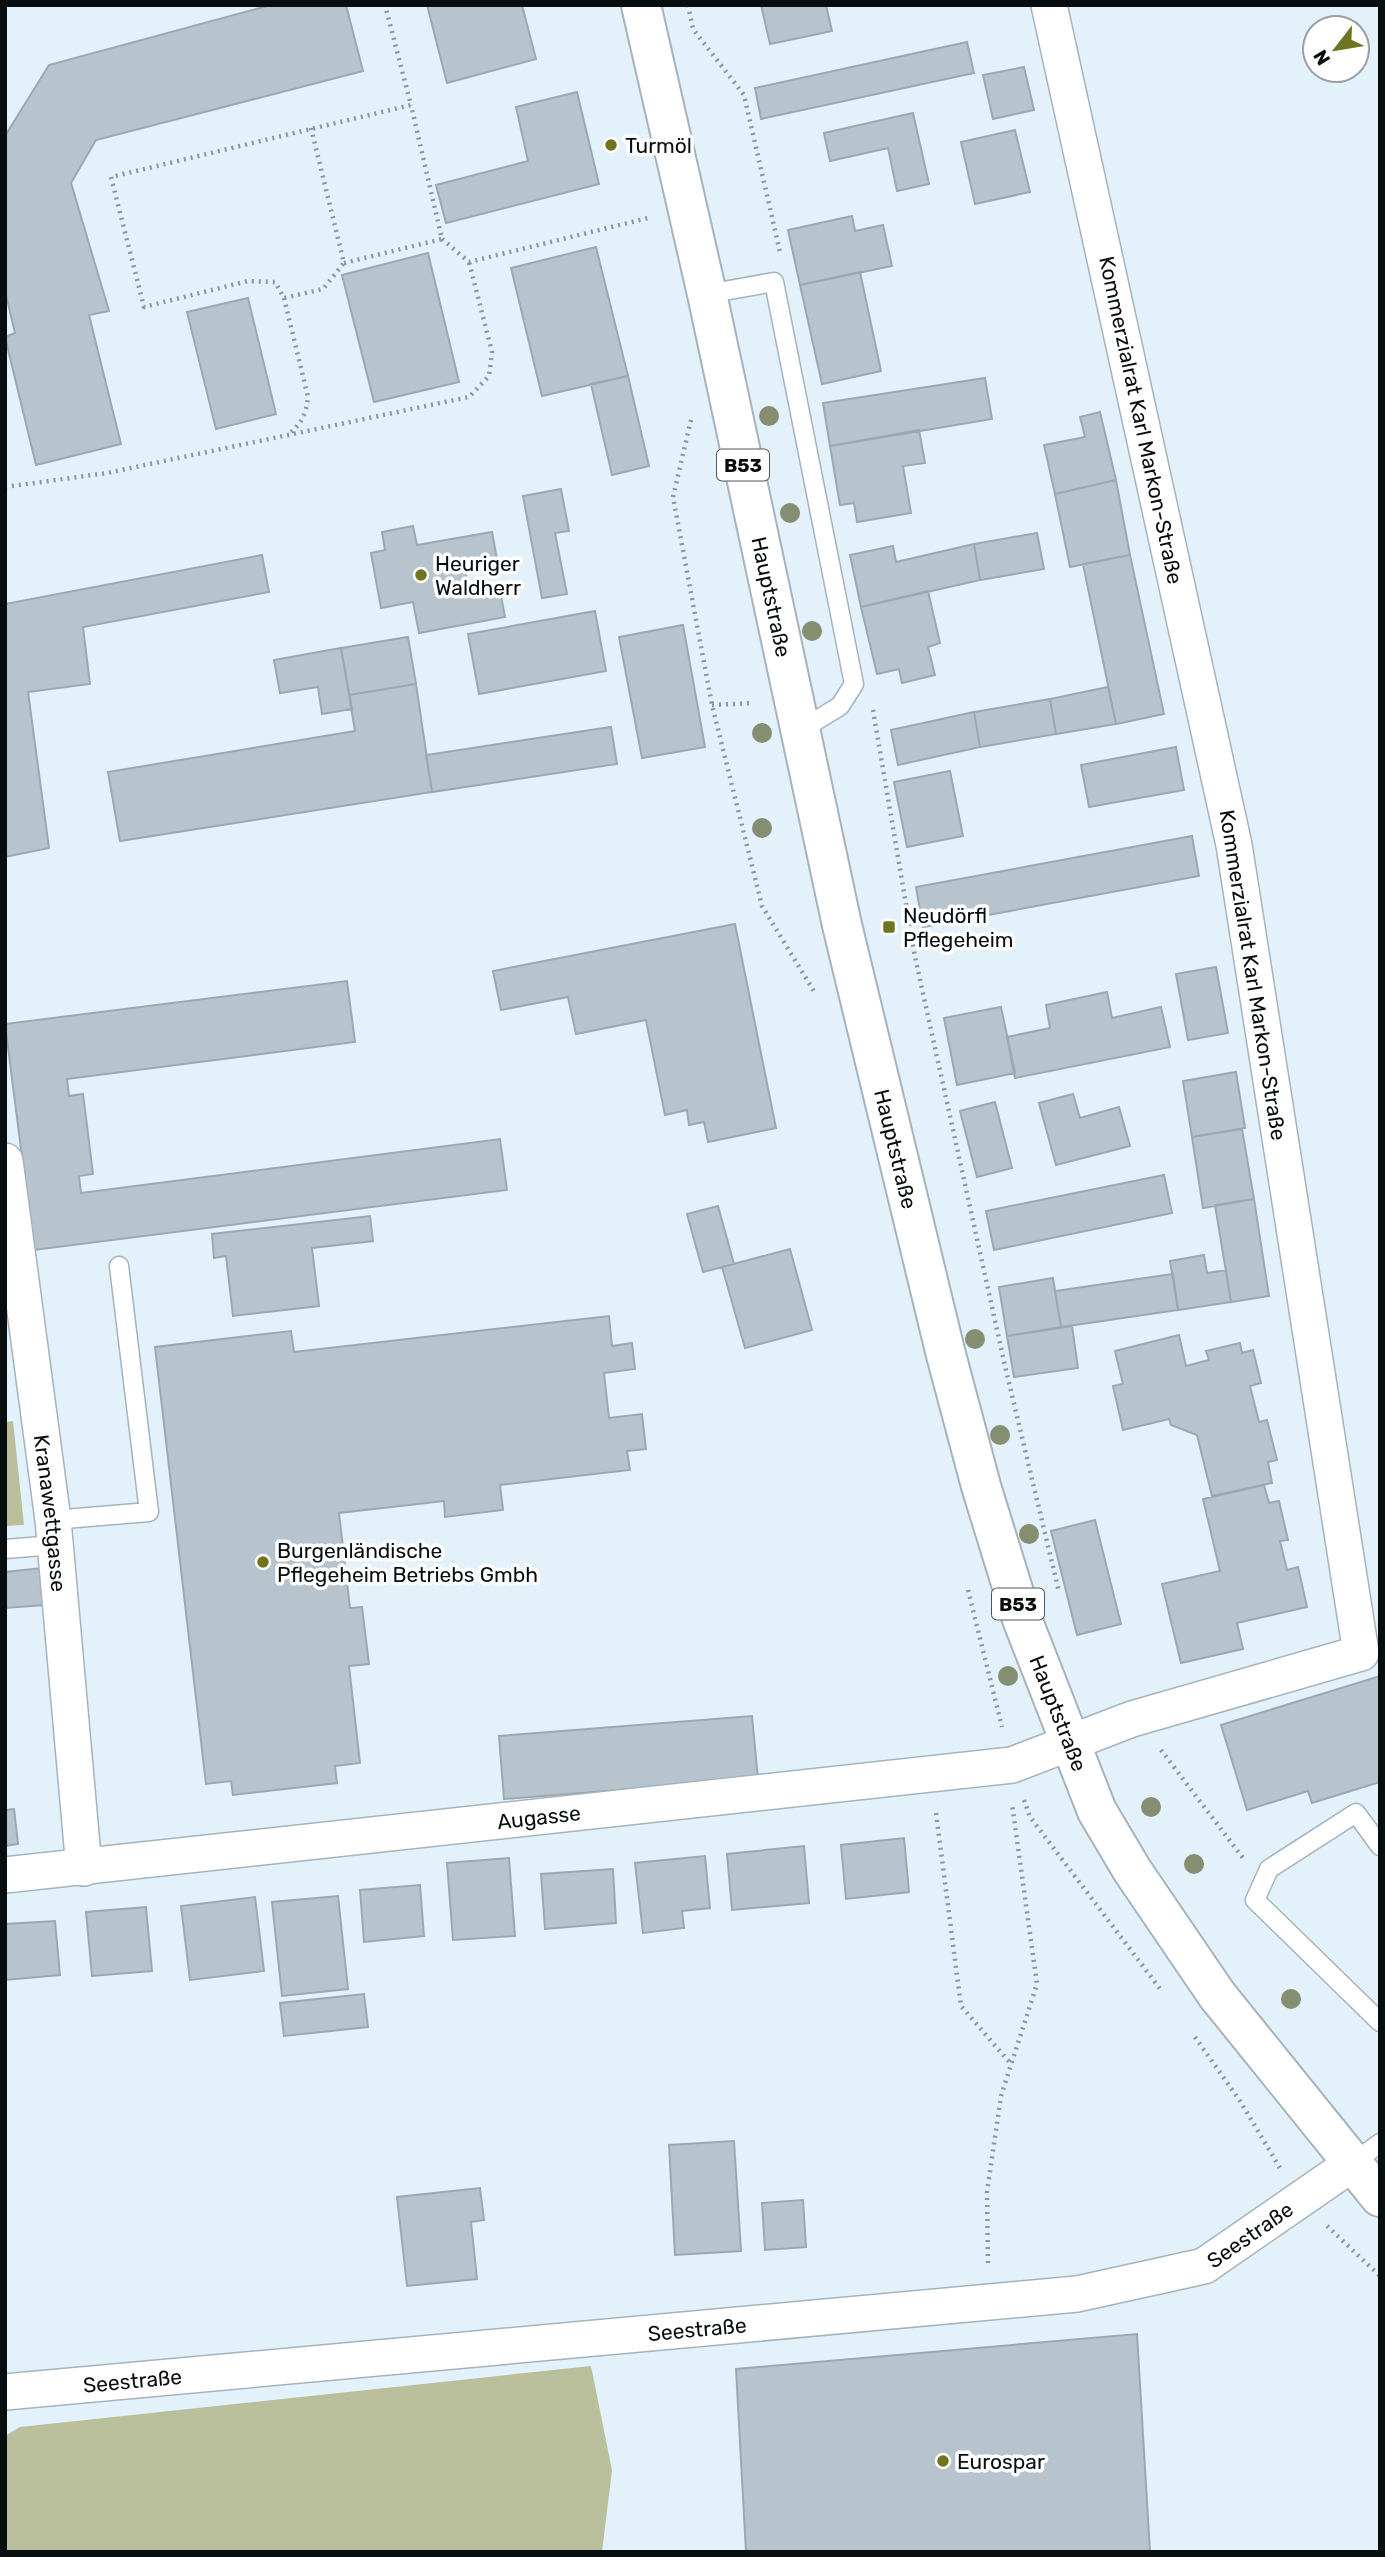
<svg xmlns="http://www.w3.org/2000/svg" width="1385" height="2557" font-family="Rubik,sans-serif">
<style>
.green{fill:#babf9b}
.building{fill:#b7c4ce;stroke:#9ba8b2;stroke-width:2}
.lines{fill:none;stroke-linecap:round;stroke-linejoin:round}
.service-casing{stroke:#a6b3bd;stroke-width:21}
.minor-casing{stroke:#a6b3bd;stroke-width:38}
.primary-casing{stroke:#a6b3bd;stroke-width:42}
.path{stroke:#8b959c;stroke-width:4.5;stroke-dasharray:2 5;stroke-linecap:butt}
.service{stroke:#fff;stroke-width:18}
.minor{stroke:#fff;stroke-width:35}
.primary{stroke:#fff;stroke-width:38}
.tree{fill:#868e71}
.poi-dot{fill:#6e751e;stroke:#fff;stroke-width:2.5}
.labels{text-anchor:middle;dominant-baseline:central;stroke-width:7;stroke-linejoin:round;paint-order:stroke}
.shield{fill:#fff;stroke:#525658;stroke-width:2}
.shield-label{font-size:19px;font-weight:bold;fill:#080d10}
.poi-label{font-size:21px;fill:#080d10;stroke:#fff;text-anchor:start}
.street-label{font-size:21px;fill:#080d10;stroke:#fff}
</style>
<rect width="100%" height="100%" fill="#e3f1fb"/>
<path class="green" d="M13,1421L24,1525L5,1526V1422Z
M591,2366L612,2470L602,2552H5V2436L20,2427Z"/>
<path class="building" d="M271,5H346L363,71L96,140L71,183L109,311L89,315L121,444L36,465L5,337L15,333L5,291V136L49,65Z
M427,5H522L536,59L447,83Z
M761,5H826L832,31L770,44Z
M967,42L974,73L761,119L755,88Z
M1024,67L1034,110L993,119L983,75Z
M577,92L599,184L446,223L436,185L528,161L516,107Z
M913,113L929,184L897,191L888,148L830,161L824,133Z
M1015,130L1030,192L975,204L961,142Z
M852,216L855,231L883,225L892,266L800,285L788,230Z
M596,247L628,376L542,396L511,268Z
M428,253L459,382L374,402L342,275Z
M860,272L881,371L822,384L800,285Z
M248,298L276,414L216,429L187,312Z
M628,376L649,466L612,475L591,384Z
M985,378L992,419L830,446L823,403Z
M1100,412L1116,480L1055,494L1044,445L1085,437L1080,417Z
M919,430L925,463L903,466L911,513L857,522L854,503L840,505L830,446Z
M1116,480L1130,555L1070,567L1055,494Z
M561,489L569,531L555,533L567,594L542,598L523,496Z
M413,526L417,545L492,532L497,559L464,564L469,591L499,586L505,617L419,633L413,602L381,608L371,553L385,550L382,532Z
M1037,533L1044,569L980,580L974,544Z
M974,544L980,580L861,607L850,555L893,546L896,562Z
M262,555L269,592L83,627L90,684L28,692L49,848L5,857V604Z
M1130,555L1164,714L1116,724L1083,564Z
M928,591L940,643L928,647L935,675L902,683L899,669L877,674L861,607Z
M595,611L606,671L479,694L468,634Z
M683,625L705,747L642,758L619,637Z
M408,637L416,684L349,695L341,648Z
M341,648L352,709L322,714L318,687L280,693L274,660Z
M416,684L432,792L120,841L108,772L355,731L349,695Z
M1108,687L1116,724L1056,734L1050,699Z
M1050,699L1056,734L980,747L974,712Z
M974,712L980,747L898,765L891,730Z
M611,727L617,764L432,792L426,755Z
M1176,747L1184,790L1089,807L1081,765Z
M950,771L963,836L907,847L894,782Z
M1192,836L1199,876L923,927L916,887Z
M735,924L776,1128L708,1142L704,1122L689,1125L687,1110L665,1115L646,1020L576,1034L568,997L501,1010L493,971Z
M1216,967L1228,1033L1188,1040L1176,974Z
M347,981L355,1042L67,1079L69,1096L83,1094L93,1174L79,1176L81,1193L500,1139L507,1190L34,1250L5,1024Z
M1107,992L1112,1018L1161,1007L1170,1047L1015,1078L1007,1037L1050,1028L1046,1005Z
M1001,1007L1015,1073L957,1085L944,1018Z
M1236,1072L1245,1128L1192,1137L1183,1081Z
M1073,1094L1080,1118L1119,1107L1130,1146L1056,1165L1039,1103Z
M995,1102L1012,1168L977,1177L960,1111Z
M1242,1129L1254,1199L1203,1208L1192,1137Z
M1164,1175L1172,1213L994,1250L986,1211Z
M1254,1199L1269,1296L1231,1302L1215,1205Z
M718,1206L734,1264L703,1272L687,1214Z
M370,1216L373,1241L312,1248L319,1306L233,1316L226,1256L214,1258L212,1234Z
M790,1249L812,1330L745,1348L722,1267Z
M1204,1255L1207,1273L1226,1270L1231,1302L1178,1310L1170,1261Z
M1173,1274L1178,1310L1061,1327L1055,1291Z
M1053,1278L1061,1327L1007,1336L999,1287Z
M609,1316L612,1346L632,1343L635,1369L604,1373L609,1418L642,1414L646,1449L627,1451L630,1470L500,1485L503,1510L445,1517L444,1501L339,1513L350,1608L362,1607L369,1664L349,1666L360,1763L335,1766L337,1783L233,1795L231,1781L206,1784L155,1347L291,1331L294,1352Z
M1072,1326L1078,1368L1014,1377L1007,1336Z
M1179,1335L1186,1366L1209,1360L1206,1351L1240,1343L1242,1353L1253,1350L1261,1383L1250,1386L1259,1422L1267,1420L1277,1460L1268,1462L1272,1483L1212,1496L1197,1435L1171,1425L1169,1419L1123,1430L1113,1386L1123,1384L1115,1351Z
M1264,1485L1269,1503L1279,1501L1288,1540L1280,1541L1287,1570L1298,1567L1307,1607L1237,1623L1243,1649L1181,1663L1162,1584L1220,1571L1203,1499Z
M1095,1520L1121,1624L1077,1635L1051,1531Z
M42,1568L45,1605L5,1608V1572Z
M1380,1676V1782L1312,1803L1308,1791L1247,1810L1221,1725Z
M752,1716L758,1779L504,1799L499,1736Z
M14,1809L18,1844L5,1846V1810Z
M904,1838L909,1892L846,1899L841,1845Z
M804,1846L809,1903L732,1910L727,1854Z
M705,1856L710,1908L682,1911L684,1928L643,1933L635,1863Z
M509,1858L515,1936L453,1940L447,1863Z
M613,1869L616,1923L545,1929L541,1874Z
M420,1885L424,1936L364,1942L360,1890Z
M338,1896L348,1989L282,1996L272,1902Z
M255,1897L264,1971L190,1980L181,1906Z
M146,1907L152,1971L92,1976L86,1912Z
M55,1921L60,1975L5,1980V1924Z
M364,1994L368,2027L284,2036L280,2003Z
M734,2141L741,2251L675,2255L669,2145Z
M480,2188L484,2220L471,2222L477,2279L407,2286L397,2197Z
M803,2200L806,2247L765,2250L762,2203Z
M1137,2334L1150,2552H746L736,2369Z"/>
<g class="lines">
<g class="service-casing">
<path id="service" d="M707,294L774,282L854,684L840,706L799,731
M53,1520L149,1512L119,1266
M5,1549L55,1545
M1380,1846L1356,1813L1269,1869L1255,1900L1380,2022
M1353,2163L1380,2143"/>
</g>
<g class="minor-casing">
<g id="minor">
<path id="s1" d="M5,1161L53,1520L84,1868"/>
<path id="s2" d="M5,1875L1012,1765L1132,1719L1361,1653L1234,845L1049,5"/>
<path id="s3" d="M5,2392L1077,2294L1204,2266L1353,2163"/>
</g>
</g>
<g class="primary-casing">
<g id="primary">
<path id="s4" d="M641,5L707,294L842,925L945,1351L981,1486L1022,1619L1097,1811L1132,1870L1217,1995L1380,2197"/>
</g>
</g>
<path class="path" d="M688,5L693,29L744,95L780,252
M311,128L344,263L323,289L284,298L275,282L248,281L144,307L111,177L411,105L385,5
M442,239L469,262L648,218
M344,263L442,239L411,105
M284,298L308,397C306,415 301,424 288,435
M691,420L673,497L712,705L762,906L815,993
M5,487L107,473L469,397L489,376L492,352L469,262
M712,705L753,703
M873,710L915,957L1005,1366L1059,1592
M968,1590L1002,1727
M1161,1750L1243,1858
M1024,1800L1030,1817L1161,1990
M936,1813L961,2006L1011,2064
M1195,2037L1240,2101L1280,2168
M1327,2226L1380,2276
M988,2263L987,2192L1001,2096L1037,1984L1012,1804"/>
<use href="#service" class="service"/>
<use href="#minor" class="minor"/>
<use href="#primary" class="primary"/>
</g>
<g class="tree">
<circle cx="769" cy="416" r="10"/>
<circle cx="790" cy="513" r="10"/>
<circle cx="812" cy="631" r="10"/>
<circle cx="762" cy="733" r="10"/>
<circle cx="762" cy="828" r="10"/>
<circle cx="975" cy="1339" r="10"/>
<circle cx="1000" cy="1435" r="10"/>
<circle cx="1029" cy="1534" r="10"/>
<circle cx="1008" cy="1676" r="10"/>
<circle cx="1151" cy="1807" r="10"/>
<circle cx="1194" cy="1864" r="10"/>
<circle cx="1291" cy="1999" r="10"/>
</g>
<g class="poi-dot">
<circle cx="611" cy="145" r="7"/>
<circle cx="421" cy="575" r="7"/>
<rect x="882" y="920" width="14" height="14" rx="3.5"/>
<circle cx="263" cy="1562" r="7"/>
<circle cx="943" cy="2461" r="7"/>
</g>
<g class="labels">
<g class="shield">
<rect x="717" y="449.5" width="52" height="31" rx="5"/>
<rect x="992" y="1588.5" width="52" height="31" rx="5"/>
</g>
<g class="shield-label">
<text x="743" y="465">B53</text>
<text x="1018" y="1604">B53</text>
</g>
<g class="poi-label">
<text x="625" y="145">Turmöl</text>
<text x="435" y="563">Heuriger<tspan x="435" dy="24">Waldherr</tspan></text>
<text x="903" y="915">Neudörfl<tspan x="903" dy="24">Pflegeheim</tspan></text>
<text x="277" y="1550">Burgenländische<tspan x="277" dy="24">Pflegeheim Betriebs Gmbh</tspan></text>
<text x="957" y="2461">Eurospar</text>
</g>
<g class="street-label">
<text transform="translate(1141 420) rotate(78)">Kommerzialrat Karl Markon-Straße</text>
<text stroke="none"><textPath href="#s4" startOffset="606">Hauptstraße</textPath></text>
<text transform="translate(1253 975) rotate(81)">Kommerzialrat Karl Markon-Straße</text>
<text stroke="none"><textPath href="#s4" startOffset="1172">Hauptstraße</textPath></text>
<text stroke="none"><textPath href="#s1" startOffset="355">Kranawettgasse</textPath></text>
<text stroke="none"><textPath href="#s4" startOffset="1760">Hauptstraße</textPath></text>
<text stroke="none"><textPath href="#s2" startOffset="537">Augasse</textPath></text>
<text stroke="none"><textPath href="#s3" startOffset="1262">Seestraße</textPath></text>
<text stroke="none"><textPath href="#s3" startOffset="695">Seestraße</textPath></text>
<text stroke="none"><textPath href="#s3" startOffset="128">Seestraße</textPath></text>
</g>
</g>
<rect width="1385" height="2557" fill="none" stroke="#080d10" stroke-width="14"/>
<g transform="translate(1336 49) rotate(239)"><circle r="33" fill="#ffffff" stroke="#9c9e9f" stroke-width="2"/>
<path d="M0-5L12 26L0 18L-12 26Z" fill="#6e751e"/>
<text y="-10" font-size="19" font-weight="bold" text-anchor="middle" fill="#080d10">N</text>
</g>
</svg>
